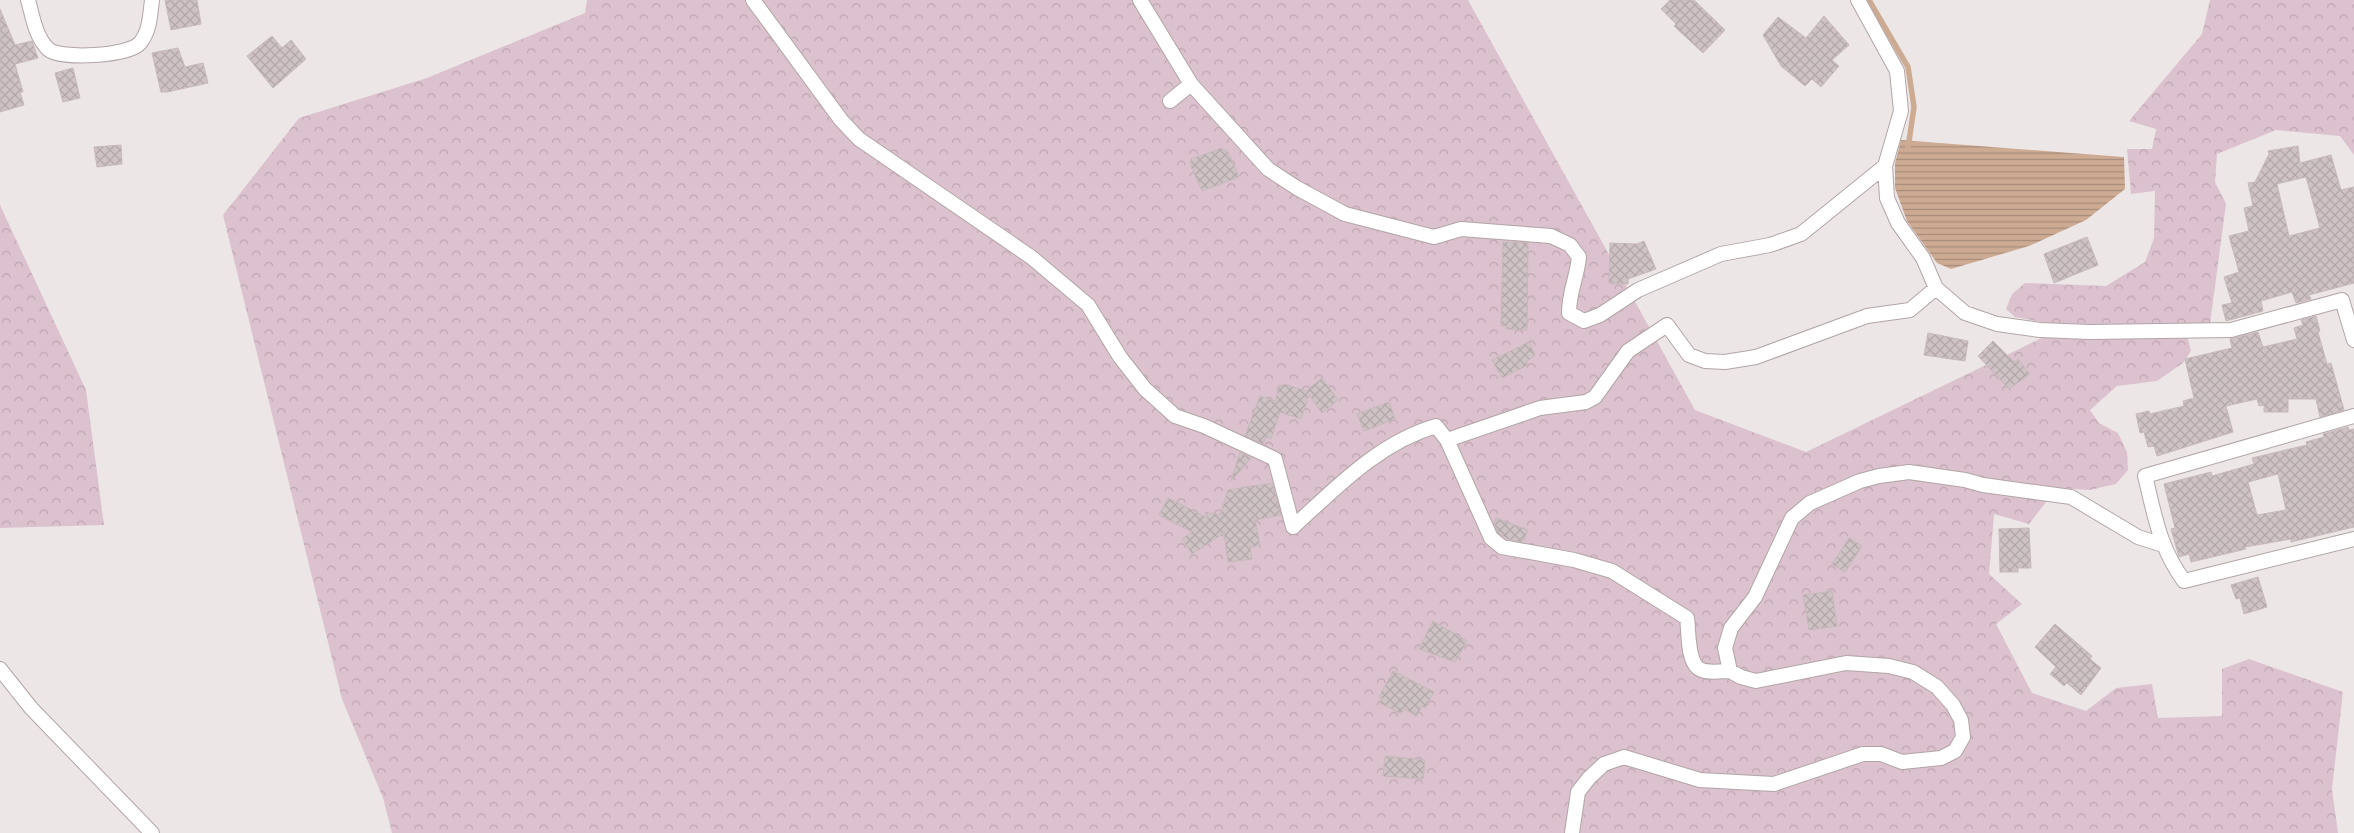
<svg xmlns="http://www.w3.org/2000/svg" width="2354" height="833" font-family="'Varela Round',sans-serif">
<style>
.forest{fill:url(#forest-crowns)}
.water{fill:url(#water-rules)}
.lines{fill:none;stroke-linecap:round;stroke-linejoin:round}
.stream{stroke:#cdab93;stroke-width:5.5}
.building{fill:url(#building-cross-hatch);stroke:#c7b9bb;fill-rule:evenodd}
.minor-casing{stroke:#b2a5a5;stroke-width:16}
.minor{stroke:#fff;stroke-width:14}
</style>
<defs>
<pattern id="forest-crowns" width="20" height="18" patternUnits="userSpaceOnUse" patternTransform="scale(1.25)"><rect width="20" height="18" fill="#dcc1ce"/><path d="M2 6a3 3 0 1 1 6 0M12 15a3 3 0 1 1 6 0" fill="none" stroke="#bea6b1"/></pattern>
<pattern id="water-rules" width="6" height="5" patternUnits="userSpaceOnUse" patternTransform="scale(1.25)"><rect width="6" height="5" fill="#cdab93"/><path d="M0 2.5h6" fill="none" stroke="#a88b78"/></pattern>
<pattern id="building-cross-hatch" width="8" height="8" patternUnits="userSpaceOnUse" patternTransform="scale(1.25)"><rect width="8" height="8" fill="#cec2c5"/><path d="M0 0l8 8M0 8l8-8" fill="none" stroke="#b2a7a9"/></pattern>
</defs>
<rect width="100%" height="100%" fill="#ede6e7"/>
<path class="forest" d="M587,0H1468L1695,410L1806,452L2044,337L2187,335L2191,351L2183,363L2157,381L2117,386L2090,410L2099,423L2118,433L2127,452L2128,470L2116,484L2090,490L2057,488L2029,524L1994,514L1989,574L2022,604L1996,624L2032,693L2086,711L2116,688L2152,684L2158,718L2222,716V669L2249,659L2343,692L2332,789L2338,833H392L383,798L342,699L223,215L299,118L427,78L585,13Z
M2210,0H2354V155L2340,136L2276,130L2217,154L2215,182L2226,204L2210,324H2053L2015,317L2006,309L2012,294L2025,283L2106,286L2145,262L2154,238L2155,191L2131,194L2127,149H2152L2156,129L2129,121L2202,34Z
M0,205L86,390L104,525L0,528Z"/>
<path class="water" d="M1901,140L2124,157L2125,189L2086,220L2029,246L1951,269L1937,263L1907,221L1895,188V163Z"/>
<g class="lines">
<path class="stream" d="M1869,0L1908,67L1914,107L1908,148"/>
</g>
<path class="building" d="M165,0H197L201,24L171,30Z
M1670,0H1694L1725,30L1703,53L1674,26L1676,24L1661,9Z
M0,9L15,45L32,41L38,58L15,64L23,92H20L24,105L0,112Z
M1824,16L1849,45L1832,60L1839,66L1821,87L1812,79L1805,86L1781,66L1763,35L1778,17L1806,38Z
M272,36L282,48L291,40L306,59L273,88L247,56Z
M178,48L185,67L203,63L208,83L167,92H161L152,53Z
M73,68L80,98L63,102L55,73Z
M121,145L122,164L97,167L94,147Z
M2298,146L2300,163L2331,155L2341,190L2354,187V283L2309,295L2311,299L2296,303L2292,292L2261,301L2263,311L2226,321L2222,305L2232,303L2224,277L2239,272L2229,236L2249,231L2244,208L2253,206L2248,183L2255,182L2269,154L2268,151ZM2306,177L2320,228L2289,236L2277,184Z
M1222,148L1224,151L1227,150L1239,177L1202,191L1190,164L1191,159Z
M2087,237L2098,265L2054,283L2044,254Z
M1644,241L1656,269L1628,279V284L1609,283L1610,243L1637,244Z
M1503,242L1528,243L1527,330L1507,329V326H1501Z
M2316,316L2320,331L2318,332L2327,364L2331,363L2344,410L2320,417L2316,399H2288V412H2264V405L2259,406L2257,399L2226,406L2233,432L2157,456L2154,446L2148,447L2144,432L2140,433L2136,414L2149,411L2150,414L2184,406L2183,401L2194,398L2185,359L2232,348L2230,339L2258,332L2263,347L2297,339L2294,328L2303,325L2301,320Z
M1928,333L1968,341L1965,361L1924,355Z
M1993,341L2014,362L2018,359L2030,374L2009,389L1978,356Z
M1529,342L1535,355L1526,362L1528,365L1502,378L1492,360Z
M1322,378L1338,400L1322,413L1309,395L1301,419L1280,412L1271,439L1266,437L1263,444L1245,436L1260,396L1275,401L1280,385L1283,386L1284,384L1306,391Z
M1389,402L1395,419L1364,431L1357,414Z
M2348,427L2349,430L2354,429V527L2291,542V539L2245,547L2246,549L2191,562L2189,554L2179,557L2171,529L2175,528L2164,484L2211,472L2212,476L2254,464L2252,458L2307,445L2306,442L2324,437L2323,434ZM2278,474L2286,510L2257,515L2248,482Z
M1240,452L1251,458L1231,481Z
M1272,483L1281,515L1255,520L1260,545L1250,547L1252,559L1228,562L1224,533L1192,554L1182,539L1192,532L1159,515L1168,498L1208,518L1205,512L1220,515L1228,490Z
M1496,518L1528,530L1523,542L1510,540L1498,533L1494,523Z
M2029,528L2031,568H2018V572H2000L1999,529Z
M1849,538L1862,546L1845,572L1832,564Z
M2258,577L2267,607L2244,614L2240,598L2236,599L2231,585Z
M1832,591L1837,626L1809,630L1803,595Z
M1433,621L1467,641L1455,662L1419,649Z
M2055,624L2092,656L2090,659L2101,668L2081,695L2067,683L2064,686L2050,674L2056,667L2035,647Z
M1393,671L1434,692L1425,708L1422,706L1417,716L1404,709L1401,714L1380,703L1382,698L1379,697Z
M1385,756L1425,760L1423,779L1383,776Z"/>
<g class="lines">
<g class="minor-casing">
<path id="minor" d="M28,0C33,17 35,36 48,49C60,60 129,56 140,43C150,31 150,15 152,0
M753,0L841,120L859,139L1031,257L1088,305L1120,357L1145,389L1175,416L1204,426L1275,459L1293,527C1336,488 1378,443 1436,426L1447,440L1491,538L1502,547L1574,560L1612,571L1687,618C1689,631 1687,659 1698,668C1706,674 1721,671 1730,671
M1140,0L1191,84L1170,101
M1858,0L1897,71L1901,111L1885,166L1887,198L1898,223L1923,258L1936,288L1965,313L1997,324L2040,330L2090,332L2231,330L2342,300L2354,340
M1191,84L1268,169L1297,188L1345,214L1434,237L1461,229L1551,236L1570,245L1579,257C1577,278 1569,291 1569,313L1584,321L1600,315L1638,290L1721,254L1770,245L1801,234L1885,166
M2354,416L2145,476C2155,516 2159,547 2184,581L2354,539
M1447,440L1540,408L1586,402L1595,397L1628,351L1667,325L1689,355L1705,361L1725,362L1756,357L1867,316L1910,310L1936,288
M0,669L31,708L152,833
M1572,833L1578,792L1589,778L1604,764L1624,757L1700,780L1774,784L1863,754H1881L1902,762L1941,758L1955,751L1963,737L1961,720L1953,705L1937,687L1913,672L1889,666L1846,663L1756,681L1741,677L1730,671L1725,648L1731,628L1755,597L1792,518L1810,503L1860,481L1879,476L1909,472L1965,480L1983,485L2071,497L2138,537L2163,545"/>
</g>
<use href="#minor" class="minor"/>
</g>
</svg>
